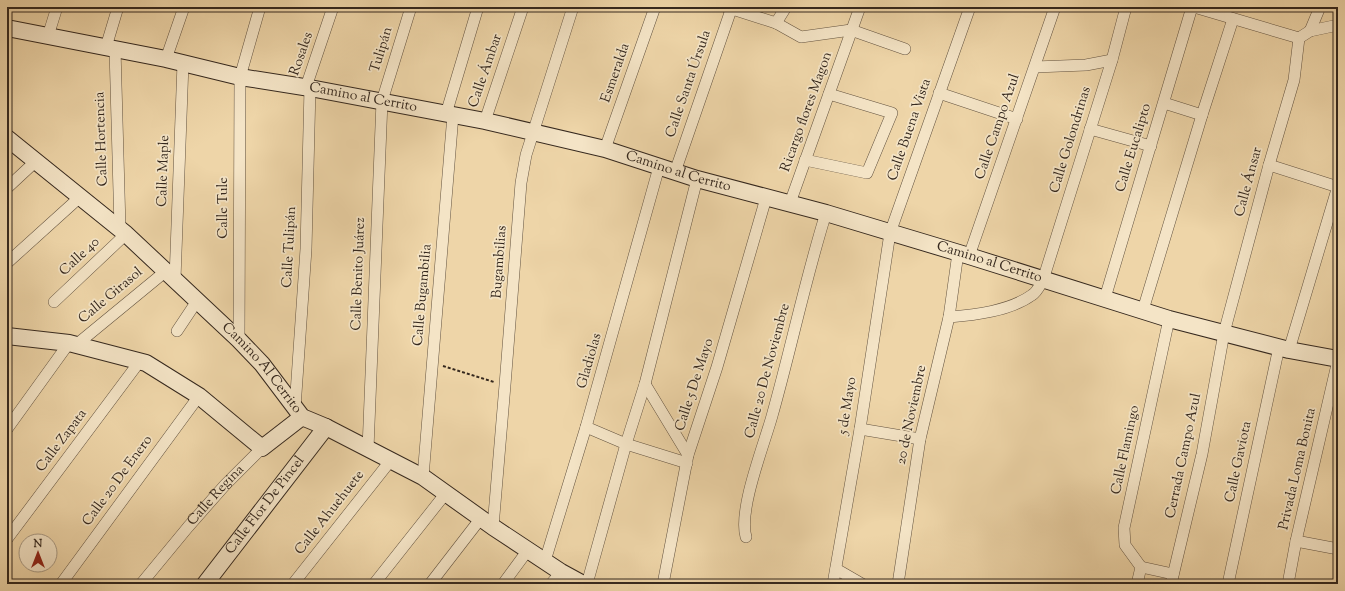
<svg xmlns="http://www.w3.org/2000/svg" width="1345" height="591" font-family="'Sorts Mill Goudy',serif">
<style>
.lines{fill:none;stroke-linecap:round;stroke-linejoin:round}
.street-casing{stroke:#635340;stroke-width:12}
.secondary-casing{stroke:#35281e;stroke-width:18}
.path{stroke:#35281e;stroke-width:2;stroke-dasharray:3 2;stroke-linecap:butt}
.street{stroke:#f4e4c6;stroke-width:11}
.secondary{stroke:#f4e4c6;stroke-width:16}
.labels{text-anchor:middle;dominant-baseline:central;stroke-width:3.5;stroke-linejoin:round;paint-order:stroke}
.street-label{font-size:14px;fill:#35281e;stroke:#f4e4c6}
</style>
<rect width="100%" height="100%" fill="#eed5a8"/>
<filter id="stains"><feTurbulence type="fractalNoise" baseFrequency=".005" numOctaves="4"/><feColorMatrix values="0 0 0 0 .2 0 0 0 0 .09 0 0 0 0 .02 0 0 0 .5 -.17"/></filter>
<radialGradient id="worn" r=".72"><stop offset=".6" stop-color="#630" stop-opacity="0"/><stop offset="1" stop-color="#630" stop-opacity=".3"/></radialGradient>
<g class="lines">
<g class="street-casing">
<g id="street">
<path d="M726,7L776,23L801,37L851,30L905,49"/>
<path d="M1194,7L1299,38L1310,31L1338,25"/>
<path d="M776,23L786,7"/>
<path d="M1310,31L1320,7"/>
<path d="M48,36L57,7"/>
<path d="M106,47L118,7"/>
<path d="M115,49L120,228"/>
<path d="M166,59L184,7"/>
<path d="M1035,67L1086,65L1112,60"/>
<path d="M306,87L333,7"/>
<path d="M939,93L1017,119"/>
<path d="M1164,103L1202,115"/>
<path d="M446,114L478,7"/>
<path d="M485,121L523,7"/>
<path d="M1090,129L1151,146"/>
<path d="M605,149L655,7"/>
<path d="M805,160L867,173L892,113L829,94"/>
<path d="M1269,165L1338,187"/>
<path d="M675,172L732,7"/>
<path d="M7,188L36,161"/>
<path d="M790,203L860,7"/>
<path d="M969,256L1055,7"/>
<path d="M7,263L80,197"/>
<path d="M175,279L183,63"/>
<path d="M1105,298L1192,7"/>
<path d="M54,302L126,234"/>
<path d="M1143,310L1202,115L1233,19"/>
<path d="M949,317C975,315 1010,311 1032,295C1037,292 1040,285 1043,280L1112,60L1126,7"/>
<path d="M177,331L197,301"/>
<path d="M239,340L240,77L260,7"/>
<path d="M76,345L166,271"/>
<path d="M1289,350L1338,186"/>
<path d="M645,384L688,455"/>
<path d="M295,408L306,249L310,88"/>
<path d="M586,427L626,444L687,463"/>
<path d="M7,429L69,343"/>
<path d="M860,429L920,439"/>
<path d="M368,449L382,101L411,7"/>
<path d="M423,477L453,115"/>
<path d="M493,527L505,385L521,183L526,155L573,7"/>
<path d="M746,537C738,510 764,445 772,416C791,349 805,280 826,213"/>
<path d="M7,539L140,361"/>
<path d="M1296,541L1338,549"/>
<path d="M545,561L586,427L659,167"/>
<path d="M1141,567L1173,574"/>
<path d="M836,569L862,584"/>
<path d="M61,584L199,396"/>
<path id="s1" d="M141,584L188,527L225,485L262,448"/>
<path d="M293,584L391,460"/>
<path d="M374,584L446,493"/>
<path d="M430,584L481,518"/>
<path d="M503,584L528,550"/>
<path d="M551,584L561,572"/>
<path d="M587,584L626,444L645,384L697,179"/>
<path d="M663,584L688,455L717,367L766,198"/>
<path d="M833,584L860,429L890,233L970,7"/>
<path d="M898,584L920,439L949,317L958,253"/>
<path d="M1137,584L1141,567L1125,545L1124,528L1169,319"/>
<path d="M1171,584L1202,454L1224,333L1269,165L1294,80L1299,38"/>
<path d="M1228,584L1279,347"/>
<path d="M1288,584L1296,541L1338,360"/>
</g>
</g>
<g class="secondary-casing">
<g id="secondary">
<path id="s2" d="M7,28L166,59L240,77L310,88L485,121L605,149L697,179L826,213L969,256L1169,319L1289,350L1338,359"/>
<path id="s3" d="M7,138L126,234L239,340L262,364L302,417L326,427L423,477L493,527L561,572L583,584"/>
<path d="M7,336L69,343L146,363L199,396L262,448L302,417"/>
<path id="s4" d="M205,584L326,427"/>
</g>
</g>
<path class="path" d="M443,366L494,382"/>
<use href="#street" class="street"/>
<use href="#secondary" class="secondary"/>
</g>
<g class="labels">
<g class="street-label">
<text transform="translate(382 50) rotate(-73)">Tulipán</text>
<text transform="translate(302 54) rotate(-71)">Rosales</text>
<text transform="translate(486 71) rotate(-71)">Calle Ámbar</text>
<text transform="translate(616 73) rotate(-71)">Esmeralda</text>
<text transform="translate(689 84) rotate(-71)">Calle Santa Úrsula</text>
<text stroke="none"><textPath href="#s2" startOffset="363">Camino al Cerrito</textPath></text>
<text transform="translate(807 112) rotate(-70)">Ricargo flores Magon</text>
<text transform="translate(998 127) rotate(-71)">Calle Campo Azul</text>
<text transform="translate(910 130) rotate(-71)">Calle Buena Vista</text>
<text transform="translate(102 139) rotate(-92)">Calle Hortencia</text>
<text transform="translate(1071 140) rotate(-73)">Calle Golondrinas</text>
<text transform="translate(1134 148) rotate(-73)">Calle Eucalipto</text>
<text transform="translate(164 171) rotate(-88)">Calle Maple</text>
<text stroke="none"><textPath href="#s2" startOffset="687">Camino al Cerrito</textPath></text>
<text transform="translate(1249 182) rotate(-75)">Calle Ánsar</text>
<text transform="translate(224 208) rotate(-90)">Calle Tule</text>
<text transform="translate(290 247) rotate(-87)">Calle Tulipán</text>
<text transform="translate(80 257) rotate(-43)">Calle 40</text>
<text transform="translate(500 262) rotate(-86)">Bugambilias</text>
<text stroke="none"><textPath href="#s2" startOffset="1011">Camino al Cerrito</textPath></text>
<text transform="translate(359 274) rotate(-88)">Calle Benito Juárez</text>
<text transform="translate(423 295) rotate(-85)">Calle Bugambilia</text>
<text transform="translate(111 296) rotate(-40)">Calle Girasol</text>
<text transform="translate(590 361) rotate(-74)">Gladiolas</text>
<text stroke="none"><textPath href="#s3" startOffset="344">Camino Al Cerrito</textPath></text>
<text transform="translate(768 371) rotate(-75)">Calle 20 De Noviembre</text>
<text transform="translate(695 385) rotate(-72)">Calle 5 De Mayo</text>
<text transform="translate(848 406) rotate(-81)">5 de Mayo</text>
<text transform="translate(912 415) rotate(-78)">20 de Noviembre</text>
<text transform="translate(62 441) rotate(-53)">Calle Zapata</text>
<text transform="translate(1126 450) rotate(-78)">Calle Flamingo</text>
<text transform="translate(1184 456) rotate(-78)">Cerrada Campo Azul</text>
<text transform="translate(1239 462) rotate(-78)">Calle Gaviota</text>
<text transform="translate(1298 469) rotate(-77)">Privada Loma Bonita</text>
<text transform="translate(118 481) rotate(-54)">Calle 20 De Enero</text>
<text stroke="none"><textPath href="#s1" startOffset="116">Calle Regina</textPath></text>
<text stroke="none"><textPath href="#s4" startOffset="99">Calle Flor De Pincel</textPath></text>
<text transform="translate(330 513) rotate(-52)">Calle Ahuehuete</text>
</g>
</g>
<rect width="1345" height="591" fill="none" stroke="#eed5a8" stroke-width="24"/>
<rect x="8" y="8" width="1329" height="575" fill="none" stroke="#35281e" stroke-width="2"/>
<rect x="12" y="12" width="1321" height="567" fill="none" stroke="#35281e"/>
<g transform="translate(38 553)"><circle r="19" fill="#f4e4c6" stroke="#a89983"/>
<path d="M0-3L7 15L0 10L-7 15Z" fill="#8f2418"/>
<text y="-6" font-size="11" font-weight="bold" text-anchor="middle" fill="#35281e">N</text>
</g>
<rect width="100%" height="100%" filter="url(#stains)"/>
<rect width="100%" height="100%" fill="url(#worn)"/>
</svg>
